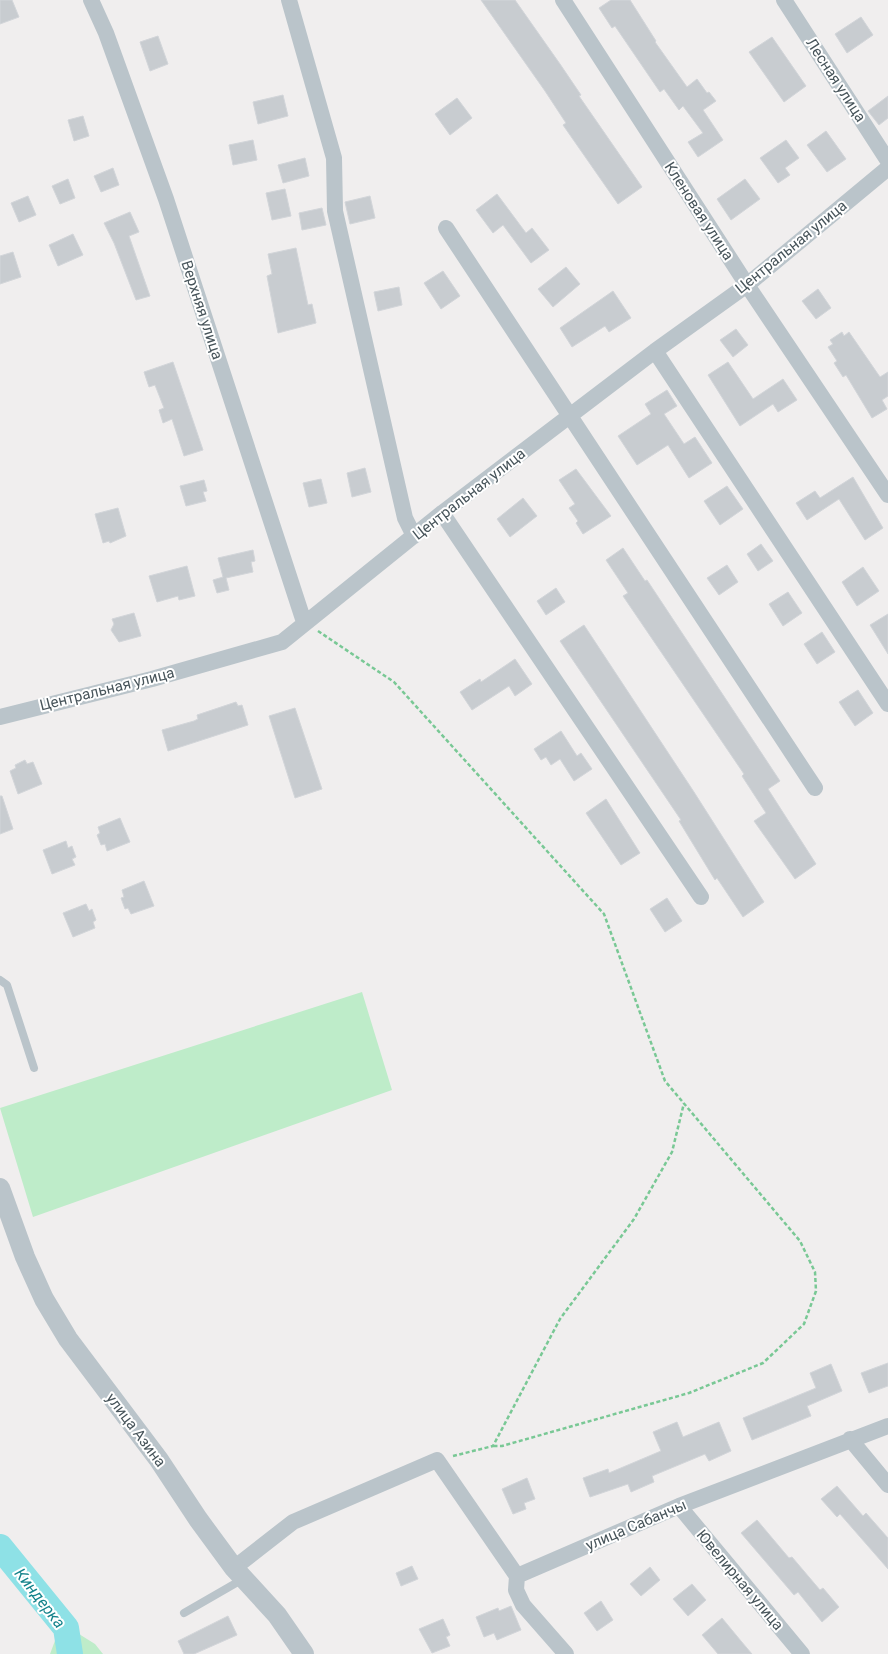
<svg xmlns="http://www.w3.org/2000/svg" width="888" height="1654" font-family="Roboto,sans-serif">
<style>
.green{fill:#beecc9}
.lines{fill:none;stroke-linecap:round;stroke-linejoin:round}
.river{stroke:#8ee1e6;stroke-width:26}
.building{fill:#c8ccd0;stroke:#d2d5d9}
.path{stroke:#79c895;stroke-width:2.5;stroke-dasharray:4 2.5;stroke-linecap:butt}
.service{stroke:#bac4ca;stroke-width:8}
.minor{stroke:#bac4ca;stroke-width:16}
.tertiary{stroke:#bac4ca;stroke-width:20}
.labels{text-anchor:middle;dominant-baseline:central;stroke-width:4;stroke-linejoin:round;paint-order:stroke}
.street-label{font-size:15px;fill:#47545a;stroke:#fff}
.water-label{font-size:16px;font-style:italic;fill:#14838b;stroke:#fff}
</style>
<rect width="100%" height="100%" fill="#f0eeee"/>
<path class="green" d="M362,992L392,1090L33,1217L0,1108Z
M71,1629L95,1644L103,1654H50L56,1638Z"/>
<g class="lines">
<path class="river" d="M0,1547L66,1628L70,1654"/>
</g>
<path class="building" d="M0,0H12L19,17L0,24Z
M481,0H515L560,64L581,95L579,96L642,187L618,204L563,125L566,123L545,91Z
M611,0H630L656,41L655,42L687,87L697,79L707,93L709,92L716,101L703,110L723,140L698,157L688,142L703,133L683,106L679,110L664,89L660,92L615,26L612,28L599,8Z
M861,17L873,35L847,53L835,34Z
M158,36L168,64L150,71L140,42Z
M772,37L806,86L784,102L749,52Z
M283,95L288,116L258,124L253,102Z
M888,96V118L879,125L868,111Z
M457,98L472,118L450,135L435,114Z
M83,116L89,136L74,141L68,120Z
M826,131L846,159L827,172L807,145Z
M253,140L257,160L233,165L229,145Z
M786,140L799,158L785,168L790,175L778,183L760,158Z
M305,158L309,176L283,183L278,165Z
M113,168L119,185L101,192L94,176Z
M68,179L75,198L60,204L52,186Z
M745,179L760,199L731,220L717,199Z
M285,189L291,216L272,220L266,193Z
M497,194L526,233L532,228L549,250L531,263L503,225L493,233L476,210Z
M28,196L36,215L19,222L11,203Z
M370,196L375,218L350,224L345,202Z
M322,208L326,225L302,230L299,213Z
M130,212L139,232L129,236L150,296L136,300L114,243L104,223Z
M73,234L83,255L58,266L49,245Z
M296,248L308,305L312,304L316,323L278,333L267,276L272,274L268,254Z
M13,252L21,277L0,284V256Z
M566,267L580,284L553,307L538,289Z
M443,271L460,296L441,309L424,283Z
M399,287L402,305L378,311L374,292Z
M818,289L831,308L816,319L802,301Z
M613,291L631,318L609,332L605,326L572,347L560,328Z
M736,329L748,345L733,357L720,340Z
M842,332L844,336L849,332L880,377L888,372V396L882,400L887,409L872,418L846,375L843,377L834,363L837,361L828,347L833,344L830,340Z
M173,362L203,450L184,456L172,419L163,423L159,410L164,408L155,385L149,387L144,372Z
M728,362L753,399L783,379L797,400L778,412L773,404L740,426L708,375Z
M667,390L677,406L664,414L684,444L695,437L712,463L689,478L668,445L637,465L618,436L651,414L645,404Z
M365,468L371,492L352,497L347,473Z
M576,469L611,516L583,534L576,523L578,521L569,508L575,504L559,480Z
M853,477L883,528L865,540L839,499L807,520L796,503L815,491L820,498Z
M321,479L327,503L309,507L303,483Z
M204,480L207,491L203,492L206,501L186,506L180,486Z
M727,486L743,509L720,525L704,501Z
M523,498L537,516L510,537L497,519Z
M118,508L126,536L110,543L109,541L103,543L95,514Z
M761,544L773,561L758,571L747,554Z
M623,548L645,581L647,580L780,781L768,789L816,864L795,879L754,821L766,813L742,776L744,774L623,596L628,593L606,560Z
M253,550L255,561L251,562L253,572L226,578L229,590L217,593L213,580L223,577L218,558Z
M727,565L738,582L719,595L707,578Z
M187,566L195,596L179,600L178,596L157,602L149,576Z
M863,567L879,591L857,606L842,582Z
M556,588L565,602L546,615L537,601Z
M788,592L802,613L783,626L769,604Z
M134,613L141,636L119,642L111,630L114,624L112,619Z
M888,614V654L870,625Z
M584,625L694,792L764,902L743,917L717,878L715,880L679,821L681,820L560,641Z
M822,632L835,652L817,664L804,644Z
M515,659L532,684L515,696L509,686L472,710L460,692L480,679L481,682Z
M858,690L873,713L855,726L839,702Z
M236,702L238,706L242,705L248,725L168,751L162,730L194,721L198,719L197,715Z
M295,708L322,789L295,798L269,716Z
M561,731L577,756L581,753L592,769L574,781L560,759L551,765L546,757L541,760L534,749Z
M25,760L27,764L33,762L42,784L18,794L10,771L16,768L15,765Z
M0,796H2L13,829L0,834Z
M606,799L640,853L621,865L586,813Z
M120,818L130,842L107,851L105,844L101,845L97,835L100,833L98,827Z
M66,841L68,848L72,846L74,852L76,857L72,859L75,865L52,874L43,850Z
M144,881L154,906L131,914L128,908L125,909L121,898L124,897L122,890Z
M667,898L682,921L665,932L650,909Z
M86,904L89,911L92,909L96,920L93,922L95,928L73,937L63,913Z
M888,1363V1386L869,1393L861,1373Z
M831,1364L842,1391L807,1406L811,1416L752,1440L743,1418L816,1388L810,1373Z
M677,1422L683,1437L719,1422L731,1451L709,1461L705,1454L652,1476L654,1482L631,1492L628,1484L590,1497L583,1478L608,1469L609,1473L661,1451L653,1432Z
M527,1478L535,1499L524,1503L526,1509L513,1514L502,1489Z
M837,1486L863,1516L866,1513L888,1538V1569L840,1514L837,1517L821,1499Z
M757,1520L789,1558L792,1557L820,1590L823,1588L839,1607L822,1622L798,1592L794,1595L741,1533Z
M412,1566L418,1579L401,1586L396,1573Z
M650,1567L660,1580L641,1596L630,1584Z
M692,1584L706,1600L688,1616L673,1599Z
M601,1601L613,1620L597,1631L584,1613Z
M511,1606L521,1630L497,1640L494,1633L484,1637L476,1617L498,1608L499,1611Z
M228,1616L237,1635L194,1654H184L178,1641Z
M722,1618L741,1641L752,1654H718L702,1635Z
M443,1619L450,1635L446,1637L450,1646L432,1653L419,1629Z"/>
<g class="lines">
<path class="path" d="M318,631L394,682L604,914L665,1081L800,1241L815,1272L816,1291L804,1324L763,1363L689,1393L502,1446H493
M453,1456L493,1446L560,1319L634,1219L672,1152L684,1103"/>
<path class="service" d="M0,980L7,985L34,1068
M184,1613L243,1579"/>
<path class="minor" d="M91,0L106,33L166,199L304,622
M289,0L334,158L335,211L405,518L414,536
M563,0L747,285L888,495
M784,0L888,161
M446,228L815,788
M655,351L888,704
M442,513L701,897
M0,717L152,679L282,642L442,513L655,351L747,285L888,168
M850,1439L888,1485
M679,1506L802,1654
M234,1568L293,1522L437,1460L517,1576
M517,1576L679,1506L888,1426
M517,1576L516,1590L523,1605L566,1654"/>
<path class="tertiary" d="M0,1188L25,1257L44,1299L68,1339L159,1460L198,1519L234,1568L277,1615L304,1654"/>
</g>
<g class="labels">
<g class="street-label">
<text transform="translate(836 80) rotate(57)">Лесная улица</text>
<text transform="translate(699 211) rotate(57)">Кленовая улица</text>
<text transform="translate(791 247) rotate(-39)">Центральная улица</text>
<text transform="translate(202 310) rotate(72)">Верхняя улица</text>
<text transform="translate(469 494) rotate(-38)">Центральная улица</text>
<text transform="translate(107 689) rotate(-14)">Центральная улица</text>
<text transform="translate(136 1430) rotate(53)">улица Азина</text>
<text transform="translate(636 1525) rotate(-23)">улица Сабанчы</text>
<text transform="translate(740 1580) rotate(50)">Ювелирная улица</text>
</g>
<g class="water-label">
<text transform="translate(40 1598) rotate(52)">Киндерка</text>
</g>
</g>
</svg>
